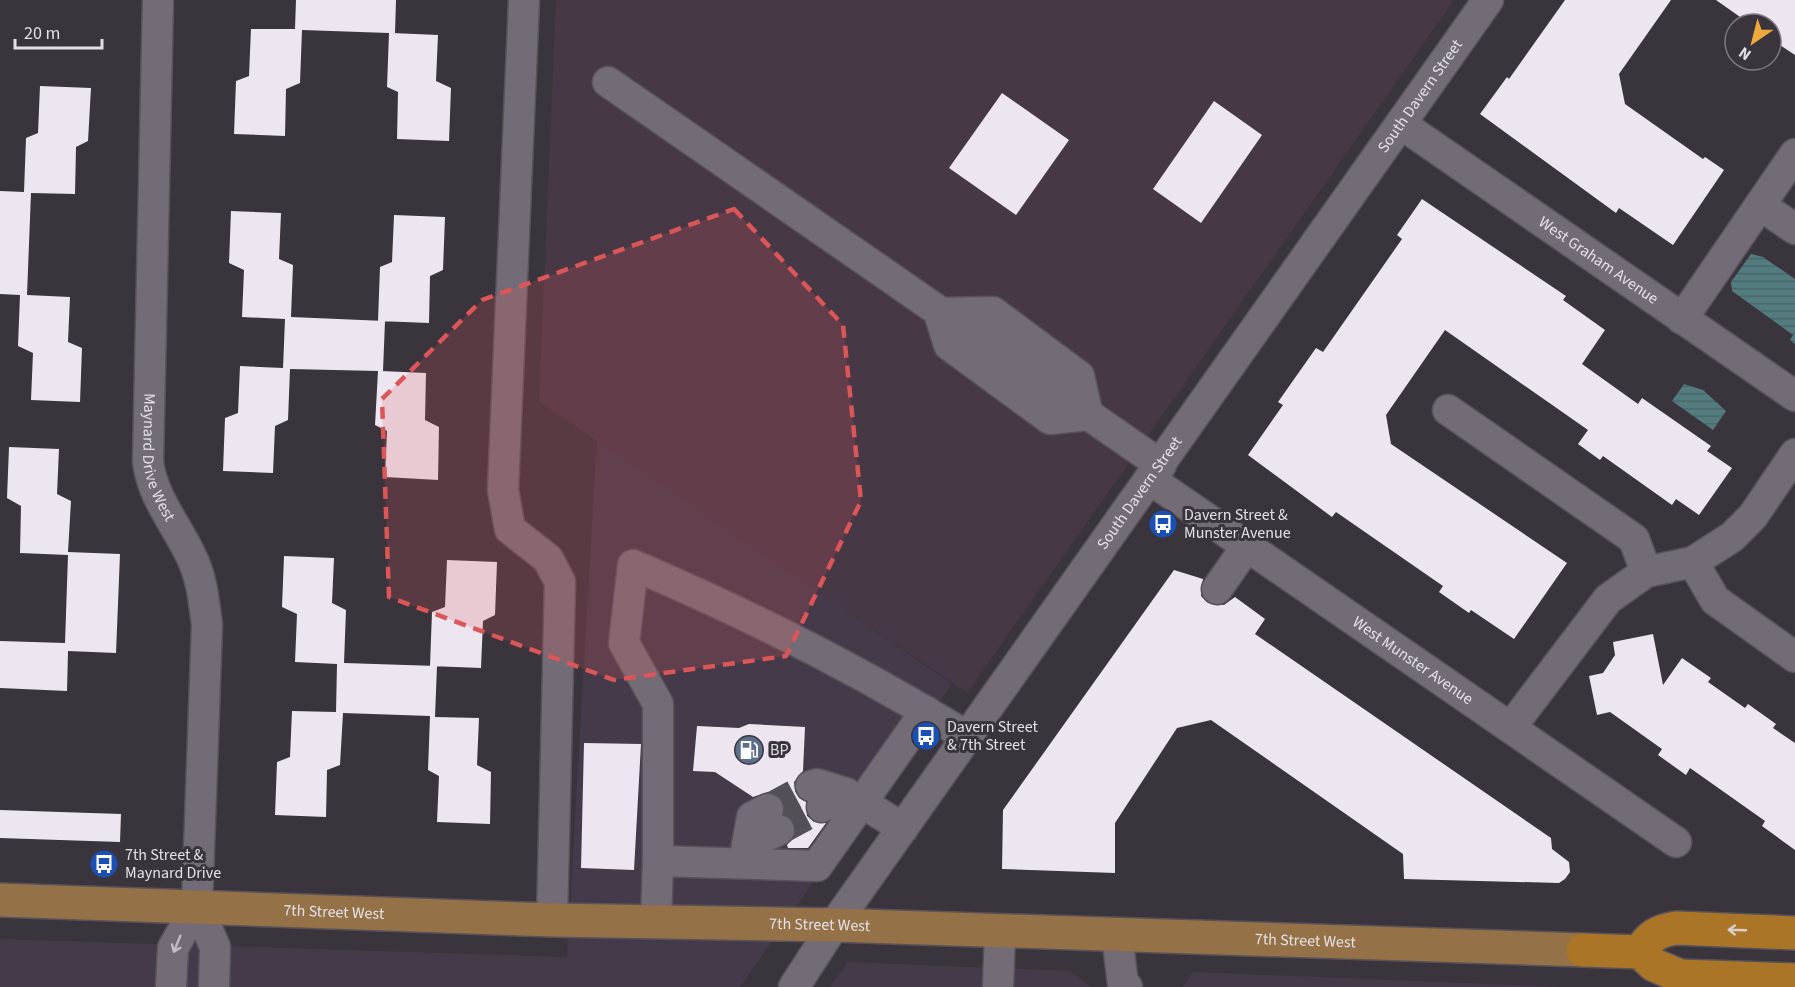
<svg xmlns="http://www.w3.org/2000/svg" width="1795" height="987" font-family="'Source Sans 3',sans-serif">
<style>
.built{fill:#443a49}
.industrial{fill:#473846}
.water{fill:url(#water-rules)}
.building{fill:#ede6f1}
.lines{fill:none;stroke-linecap:round;stroke-linejoin:round}
.minor-tunnel{stroke:#544e56;stroke-width:30;stroke-dasharray:30 15;stroke-linecap:butt}
.minor-casing{stroke:#58525a;stroke-width:33}
.major-casing{stroke:#58525a;stroke-width:36}
.highway-casing{stroke:#58525a;stroke-width:36}
.minor{stroke:#736c77;stroke-width:30}
.major{stroke:#947147;stroke-width:33}
.highway{stroke:#aa7527;stroke-width:33}
.oneway{stroke:#dbd0c9}
.oneway2{stroke:#c2bdc5}
.marked{fill:#da5658;fill-opacity:0.2;stroke:#da5658;stroke-width:4.5;stroke-dasharray:12 8;stroke-linejoin:round}
.labels{text-anchor:middle;dominant-baseline:central;stroke-width:6;stroke-linejoin:round;paint-order:stroke}
.street-label{font-size:16px;fill:#e4e0e6;stroke:#3a343d}
.poi-label{font-size:16px;fill:#e4e0e6;stroke:#3a343d;text-anchor:start}
</style>
<defs>
<pattern id="water-rules" width="6" height="5" patternUnits="userSpaceOnUse" patternTransform="scale(1.5)"><rect width="6" height="5" fill="#537c80"/><path d="M0 2.5h6" fill="none" stroke="#4d6568"/></pattern>
</defs>
<rect width="100%" height="100%" fill="#3a343d"/>
<path class="built" d="M597,438L952,684L740,987H0V939L567,957Z
M848,962L1070,971L1092,987H830Z
M1193,972L1564,987H1183Z"/>
<path class="industrial" d="M556,0H1454L967,693L539,401Z"/>
<path class="water" d="M1751,254L1763,257L1795,279V344L1790,340L1793,335L1732,291L1731,282Z
M1684,384L1703,390L1726,411L1713,430L1672,401Z"/>
<path class="building" d="M296,0H396L395,33H392L438,35L436,81L451,88L449,141L397,139L398,92L387,87L389,33L302,30L300,83L286,89L285,136L234,134L236,81L249,76L251,29H295Z
M1565,0H1671L1619,74L1625,104L1703,159L1705,157L1724,170L1673,245L1619,208L1616,213L1480,114L1507,77L1509,79Z
M1716,0H1795V55L1771,39V24H1750Z
M40,86L91,88L88,141L76,147L75,194L31,193L27,295L70,297L68,342L82,348L80,402L31,400L33,353L18,346L20,295L0,294V191L24,192L26,138L38,133Z
M1002,93L1069,140L1016,215L949,168Z
M1214,101L1262,135L1201,223L1153,189Z
M1422,199L1566,296L1563,300L1605,330L1582,364L1638,404L1642,398L1711,446L1707,451L1732,468L1699,515L1676,499L1672,505L1603,456L1600,460L1578,444L1588,430L1445,330L1386,415L1391,444L1567,563L1514,639L1471,610L1469,613L1439,592L1443,586L1336,512L1332,517L1248,455L1283,405L1278,402L1316,348L1323,352L1402,239L1397,235Z
M231,211L281,213L279,259L293,265L291,317L385,321L383,371H381L426,373L425,420L439,427L438,480L385,477L387,431L375,425L378,371L290,369L288,420L275,426L273,473L223,471L225,418L238,413L240,366L283,368L285,319L242,317L244,270L229,263Z
M394,215L445,217L443,270L430,276L429,323L378,321L380,267L392,262Z
M9,447L59,449L57,494L71,501L68,552L120,554L116,653L68,651L67,691L0,688V641L65,643L68,555L20,553L21,506L7,498Z
M284,556L334,558L332,603L346,610L344,663L437,666L435,717L479,718L477,765L491,772L490,824L437,822L439,776L428,770L430,716L343,713L340,765L327,770L326,817L275,815L277,762L290,757L292,711L336,712L337,664L295,662L297,614L282,607Z
M447,560L497,562L495,615L483,621L481,668L430,666L432,612L445,607Z
M1174,570L1203,579L1201,596L1208,603L1224,605L1235,597L1265,619L1255,634L1551,838L1552,849L1569,862L1570,872L1565,879L1559,883L1404,879L1403,854L1211,720L1177,728L1115,823V873L1002,869L1003,810Z
M1653,634L1663,685L1682,658L1711,678L1708,682L1745,708L1748,704L1776,724L1773,728L1795,743V850L1762,826L1765,821L1690,768L1686,775L1658,755L1662,749L1610,712L1597,715L1589,676L1603,673L1615,655L1613,642Z
M749,724L805,727L803,771L794,782L795,791L799,798L806,802L807,816L814,822L826,823L808,848H788L787,845L796,832L795,823L784,814V802L778,795L768,792L753,797L715,772L693,771L697,726L739,728Z
M584,743L641,744L634,870L581,868Z
M0,810L121,814L120,842L0,838Z"/>
<g class="lines">
<path class="minor-tunnel" d="M768,809L811,786
M779,830L822,807"/>
<g class="minor-casing">
<g id="minor">
<path id="s1" d="M158,0L148,462C153,499 177,525 192,558C202,579 204,602 207,625L197,906L215,947L214,987"/>
<path d="M524,0L503,490L510,529L548,559L560,582L552,920"/>
<path d="M608,82L1161,465"/>
<path id="s2" d="M1401,124L1795,396"/>
<path d="M1760,205L1795,229"/>
<path d="M993,312L1079,376L1088,415L1050,419L949,345L939,313Z"/>
<path d="M1682,319L1795,154"/>
<path d="M1448,410L1634,539L1646,572"/>
<path id="s3" d="M1151,480L1676,842"/>
<path d="M1693,562L1715,600L1795,657"/>
<path d="M1217,589L1247,546"/>
<path d="M1511,727L1608,599L1646,572L1693,562L1732,537L1753,516L1795,454"/>
<path d="M811,786L817,784L846,793"/>
<path d="M822,807L846,793L903,828"/>
<path d="M747,845L752,817L768,809"/>
<path d="M658,861V704L624,643L633,565C748,614 861,671 968,737"/>
<path d="M745,863L747,845L779,830"/>
<path d="M656,922L658,861L817,866L926,711"/>
<path d="M1117,936L1123,984L1127,987"/>
<path d="M171,987L173,948L197,906"/>
<path id="s4" d="M794,987L834,925L1488,0"/>
<path d="M998,987L1000,932"/>
</g>
</g>
<g class="major-casing">
<g id="major">
<path id="s5" d="M0,900L552,920L834,925L1583,950"/>
</g>
</g>
<g class="highway-casing">
<path id="highway" d="M1583,950L1640,952
M1640,952C1649,936 1658,931 1676,928L1795,933
M1640,952L1654,965L1680,976L1795,980"/>
</g>
<use href="#minor" class="minor"/>
<use href="#major" class="major"/>
<use href="#highway" class="highway"/>
</g>
<defs><path id="oneway-shaft" d="M-6 0H5M1.5-3L5.5 0L1.5 3" fill="none" stroke-width="1.6" stroke-linecap="round" stroke-linejoin="round" transform="scale(1.5)"/></defs>
<use class="oneway" href="#oneway-shaft" transform="translate(1737 930) rotate(-178)"/>
<use class="oneway2" href="#oneway-shaft" transform="translate(177 944) rotate(112)"/>
<path class="marked" d="M734,209L843,325L861,501L786,656L614,680L389,597L382,399L482,300Z"/>
<defs>
<g id="bus-disc" transform="scale(1.5)"><circle r="9.5" fill="#1a4fb4" stroke="#3a343d"/><path d="M-5-6H5V4H4V6H2V4H-2V6H-4V4H-5ZM-3.5-4V0h7V-4ZM-3.5 1.2v1.5H-2V1.2ZM2 1.2v1.5H3.5V1.2Z" fill="#fff"/></g>
<g id="fuel-disc" transform="scale(1.5)"><circle r="9.5" fill="#5c6f8a" stroke="#3a343d"/><path d="M-5.5-6h7V0h2V4h1.3V-2.5L3-4.5l.8-.8L6-3V5H2.5V1h-1V6h-7ZM-4.2-4.7v3.2H.2V-4.7Z" fill="#fff"/></g>
</defs>
<g fill-rule="evenodd">
<use href="#bus-disc" x="1163" y="524"/>
<use href="#bus-disc" x="926" y="736"/>
<use href="#fuel-disc" x="749" y="750"/>
<use href="#bus-disc" x="104" y="864"/>
</g>
<g class="labels">
<g class="street-label">
<text stroke="none"><textPath href="#s4" startOffset="1089">South Davern Street</textPath></text>
<text stroke="none"><textPath href="#s2" startOffset="240">West Graham Avenue</textPath></text>
<text stroke="none"><textPath href="#s1" startOffset="459">Maynard Drive West</textPath></text>
<text stroke="none"><textPath href="#s4" startOffset="603">South Davern Street</textPath></text>
<text stroke="none"><textPath href="#s3" startOffset="318">West Munster Avenue</textPath></text>
<text stroke="none"><textPath href="#s5" startOffset="334">7th Street West</textPath></text>
<text stroke="none"><textPath href="#s5" startOffset="820">7th Street West</textPath></text>
<text stroke="none"><textPath href="#s5" startOffset="1306">7th Street West</textPath></text>
</g>
<g class="poi-label">
<text x="1184" y="515">Davern Street &amp;<tspan x="1184" dy="18">Munster Avenue</tspan></text>
<text x="947" y="727">Davern Street<tspan x="947" dy="18">&amp; 7th Street</tspan></text>
<text x="770" y="750">BP</text>
<text x="125" y="855">7th Street &amp;<tspan x="125" dy="18">Maynard Drive</tspan></text>
</g>
</g>
<g transform="translate(1753 42) rotate(215)"><circle r="28" fill="#3a343d" stroke="#7e7981" stroke-width="1.5"/>
<path d="M0-4.5L10 22L0 15L-10 22Z" fill="#eea83c"/>
<text y="-9" font-size="16" font-weight="bold" text-anchor="middle" fill="#e4e0e6">N</text>
</g>
<path d="M15 39v9h87v-9" fill="none" stroke="#e4e0e6" stroke-width="3"/>
<text x="24" y="39" font-size="18" fill="#e4e0e6" stroke="#3a343d" stroke-width="4.5" paint-order="stroke">20 m</text>
</svg>
